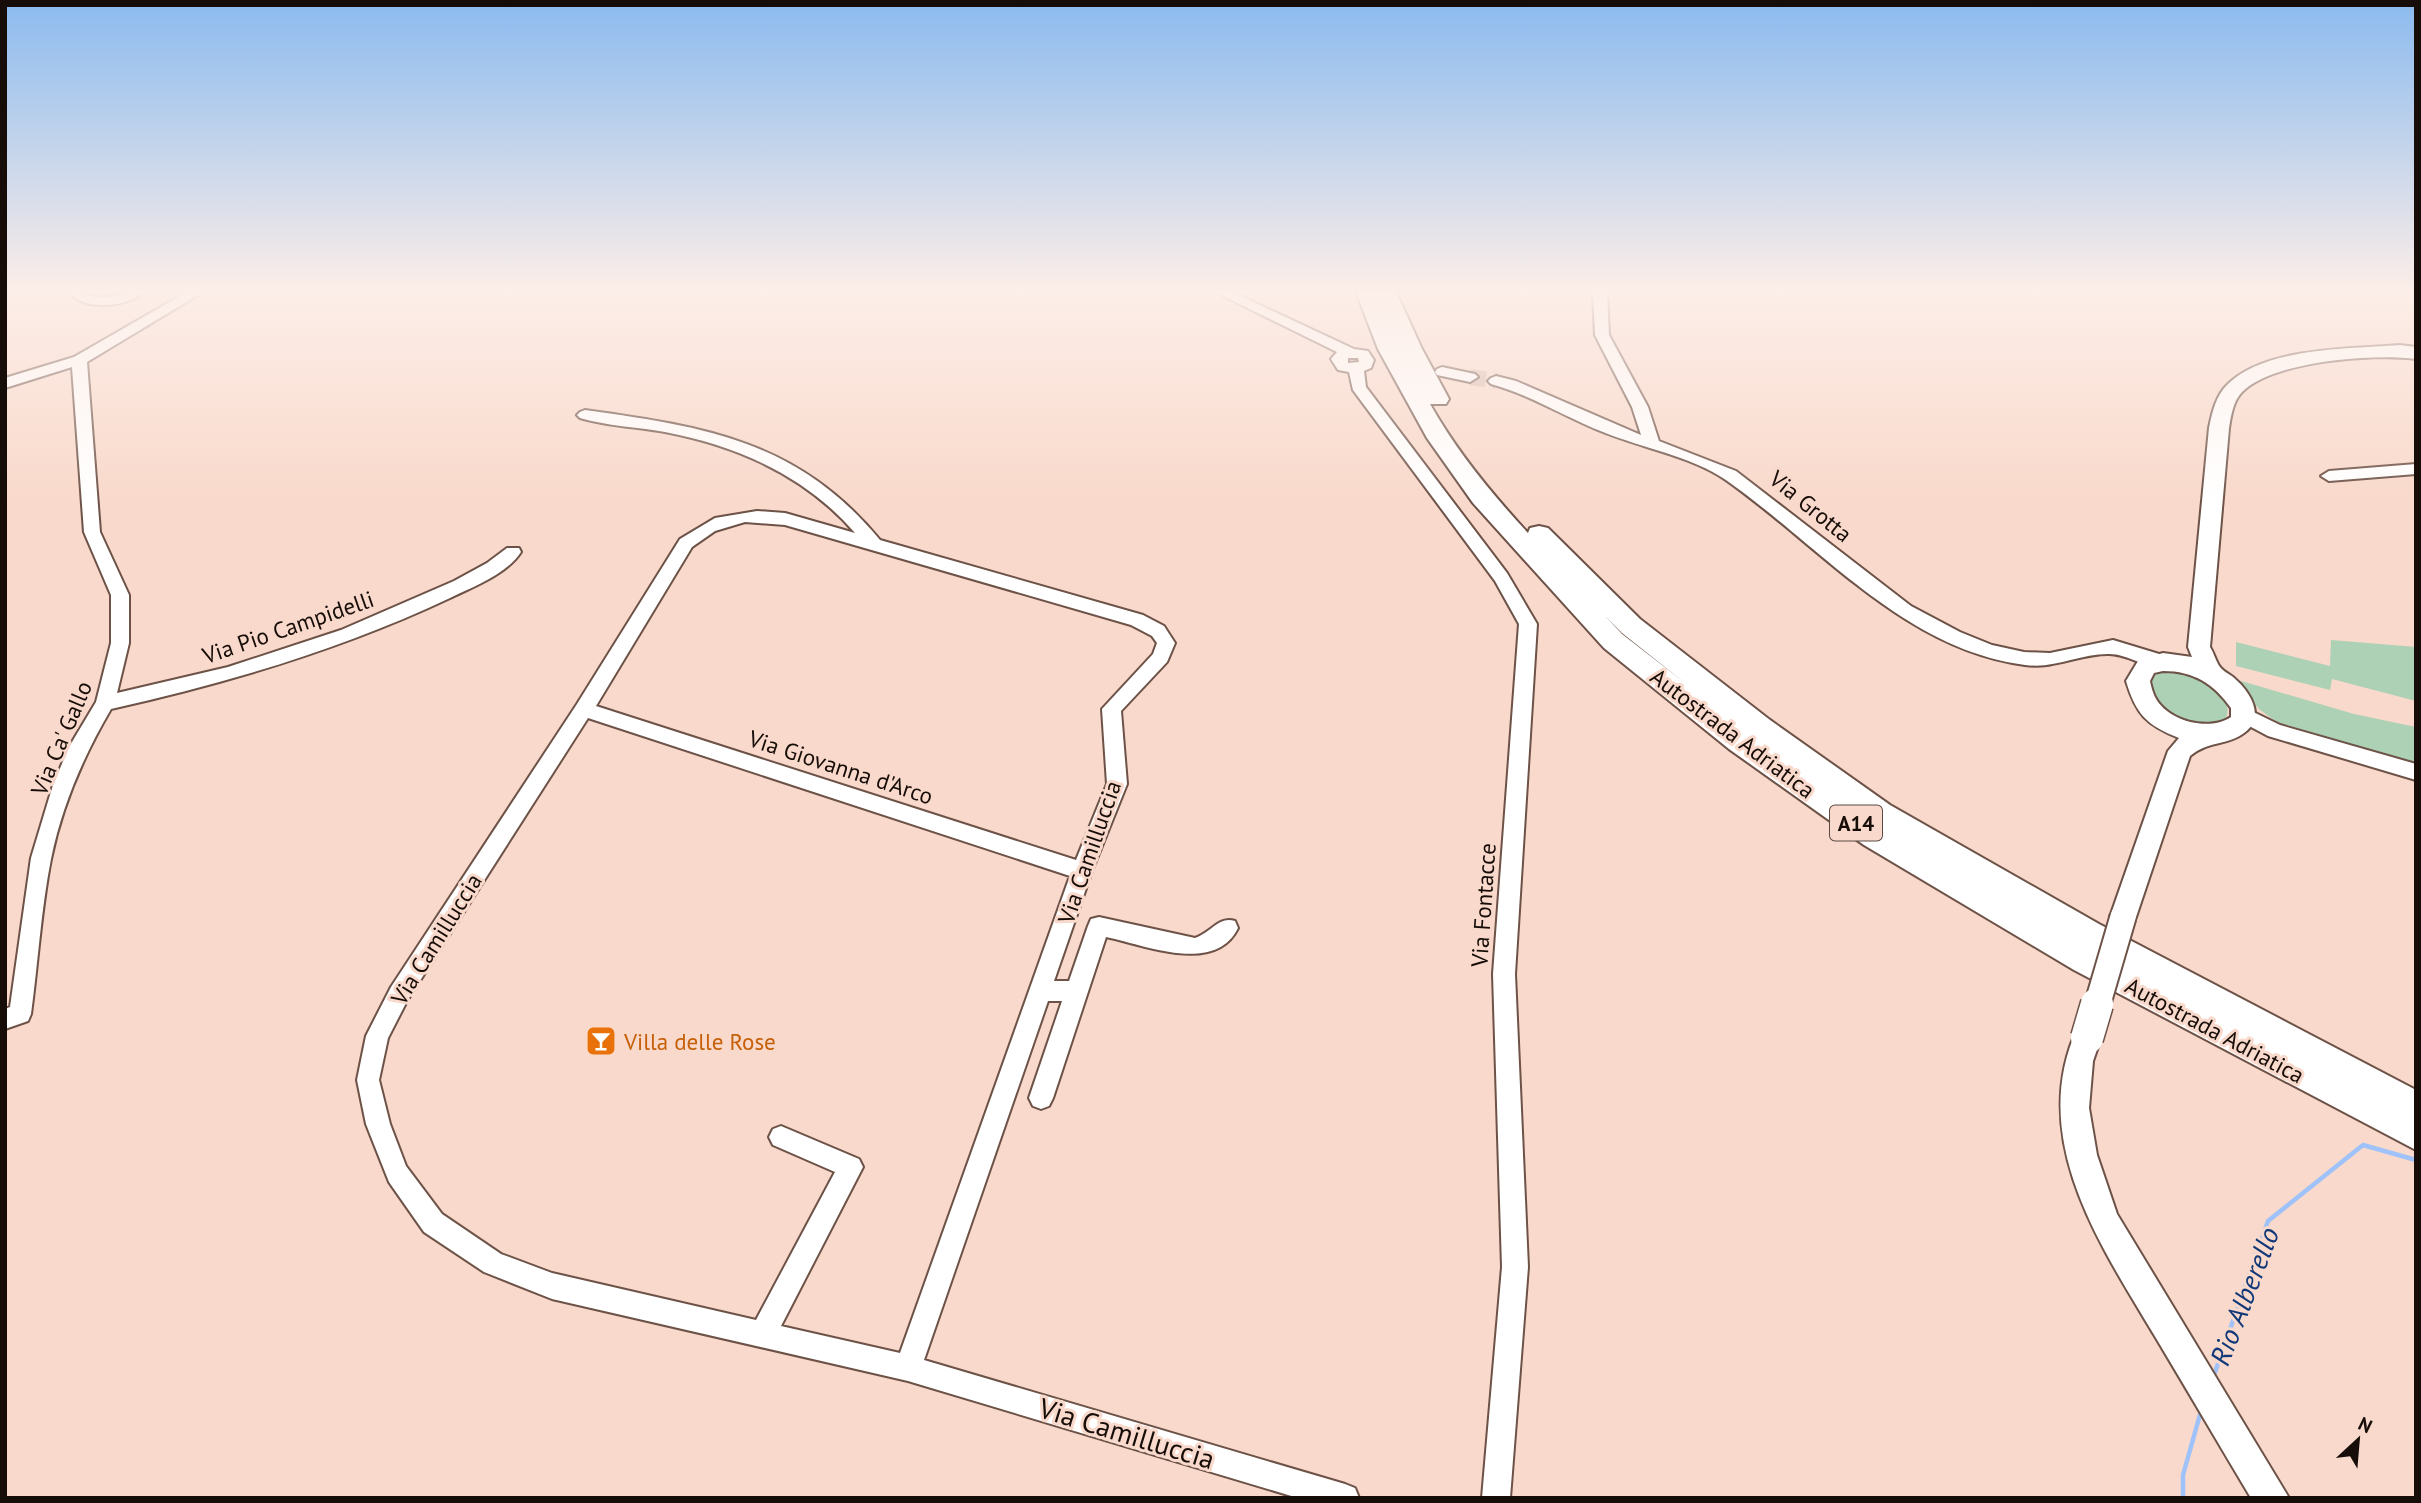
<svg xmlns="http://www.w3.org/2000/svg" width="2421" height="1503" font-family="'PT Sans',sans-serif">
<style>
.green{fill:#add1b4}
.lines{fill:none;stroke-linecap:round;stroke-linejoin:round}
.stream{stroke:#9fc2fa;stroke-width:4.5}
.minor-tunnel{stroke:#d7baae;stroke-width:16;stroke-dasharray:16 8;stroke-linecap:butt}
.minor-casing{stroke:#6d5247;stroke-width:4}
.major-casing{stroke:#6d5247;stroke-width:4}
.highway-casing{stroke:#6d5247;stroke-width:4}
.minor{fill:#fff;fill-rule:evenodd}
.major{fill:#fff;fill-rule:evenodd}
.highway{fill:#fff;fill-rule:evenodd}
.major-bridge-far1-casing{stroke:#6d5247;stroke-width:29;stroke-linecap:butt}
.major-bridge-casing{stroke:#6d5247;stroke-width:35;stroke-linecap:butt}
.major-bridge-far1{stroke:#fff;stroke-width:25}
.major-bridge{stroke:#fff;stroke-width:32}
.labels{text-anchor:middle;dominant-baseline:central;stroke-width:6;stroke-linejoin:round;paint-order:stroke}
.shield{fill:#f9d9cb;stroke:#5b4a42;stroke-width:2}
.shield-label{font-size:21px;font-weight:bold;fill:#170d08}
.street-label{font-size:23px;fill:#170d08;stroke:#f9d9cb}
.food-label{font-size:23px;fill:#c56008;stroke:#f9d9cb;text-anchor:start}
.near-water-label{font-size:28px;font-style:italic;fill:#113979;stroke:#f9d9cb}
.near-street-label{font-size:28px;fill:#170d08;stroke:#f9d9cb}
</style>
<rect width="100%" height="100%" fill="#f9d9cb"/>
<path class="green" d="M2331,640L2416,647V701L2332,679L2330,690L2236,666V642L2330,666Z
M2173,670C2195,674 2236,690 2226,718C2209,732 2174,725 2159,708C2154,702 2152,689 2149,682C2155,673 2162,671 2173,670Z
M2231,678L2354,714L2416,727V765L2277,722L2260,710Z"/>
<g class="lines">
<path class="stream" d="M2213,1378L2268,1221L2363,1145L2416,1160
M2183,1498V1475L2201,1411"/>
<path class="minor-tunnel" d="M1470,377L1496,381"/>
<g class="minor-casing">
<path id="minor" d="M68,292C79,291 86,296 97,297C113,298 128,291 144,292C126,308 85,311 68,292Z
M187,292H203L87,362L100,532L129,595V643L117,693L228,667L341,630L454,581L487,563L507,548H519L521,552C507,574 473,587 450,598C342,649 228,683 111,709C84,755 62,805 51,859C41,909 38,963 31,1014L28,1021L5,1029V1009L10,1007L31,858L53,785L69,747L96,702L111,643V595L84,532L72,367L5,388V378L74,357Z
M1215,292H1232L1354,349L1368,351L1374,360L1371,368L1364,371L1366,387L1507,573L1537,624L1515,974L1528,1267L1510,1498H1482L1502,1267L1493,974L1519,624L1495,581L1353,390L1349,372L1338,370L1331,359L1337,352ZM1348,358H1358L1359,362L1348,363Z
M1593,292H1607L1609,335L1648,407L1659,441L1736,471L1911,606L1960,632L1992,645L2024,652L2050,653L2113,640L2169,657L2172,662L2169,667C2151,672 2128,653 2108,654C2079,654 2055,669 2025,665C1905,650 1820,546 1726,480C1691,456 1642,448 1603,432C1565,417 1531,395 1491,384L1488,381L1491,378L1496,376L1516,381L1641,435L1632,407L1595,335Z
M1442,367L1475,374L1478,377L1470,382L1437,375L1435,372L1437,369Z
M585,410C707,427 798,441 880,540L1143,615L1164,626L1175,643L1167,662L1121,711L1127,784L1092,871L1054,981H1069L1088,926L1091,919L1099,917L1195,938C1212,932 1219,916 1235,921L1238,928C1215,975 1145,945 1106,937L1053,1098L1049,1106L1041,1109L1033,1106L1029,1098L1062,1001H1048L924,1360L1345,1484L1355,1488L1359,1498H1298L908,1381L552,1299L484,1272L424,1232L389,1182L366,1124L357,1080L366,1036L391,987L577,704L680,539L715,518L757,511L785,513L855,533C806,476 738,446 665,432C637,427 607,426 580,418L577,415L580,412ZM745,522L785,525L1131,625L1152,636L1157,643L1153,654L1102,709L1107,784L1076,860L596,706L692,547L715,531ZM588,718L1070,876L900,1353L781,1326L863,1167L859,1159L781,1126L773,1129L769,1137L773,1145L835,1172L756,1320L552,1273L501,1254L442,1214L406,1166L390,1124L379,1080L388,1038L407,1001Z
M2416,464V474L2329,481L2321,476L2329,471Z
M2243,707L2280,725L2416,764V780L2268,736L2236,719L2234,714L2236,709Z"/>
</g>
<g class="major-casing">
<path id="major" d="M2400,345L2416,347V359C2374,353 2273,361 2242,392C2233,401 2231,416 2229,428L2210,647C2214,653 2216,662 2220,667C2223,671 2229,674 2233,677C2252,693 2267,720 2241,735C2223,746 2208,741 2190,756L2136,917L2133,925L2123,929L2113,925L2110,917L2168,751L2179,738C2146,725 2136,714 2126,681L2138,661L2163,653L2192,657L2188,647L2209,428C2212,413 2216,395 2228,384C2266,347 2350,349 2400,345ZM2163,671C2194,671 2214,684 2231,708V717C2209,732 2167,721 2155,697C2153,693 2151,686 2150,681L2154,673Z
M2087,1025L2097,1029L2101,1038L2093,1061L2089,1108L2097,1155L2117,1214L2289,1498H2251C2219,1445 2188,1391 2156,1338C2101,1246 2027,1139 2077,1029Z"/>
</g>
<g class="highway-casing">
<path id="highway" d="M1356,292H1396L1422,349L1449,399L1446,404H1430C1457,452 1491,493 1528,533L1530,528L1539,526L1548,528L1640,619L1770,720L1890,805L2099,924L2416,1090V1150L2074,970L1864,845L1729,749L1604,648L1473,503L1427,438L1378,349ZM1605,616L1622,633L1685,683L1622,634Z"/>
</g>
<use href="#minor" class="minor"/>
<use href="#major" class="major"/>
<use href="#highway" class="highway"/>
<g class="major-bridge-far1-casing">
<path id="major-bridge-far1" d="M2097,1006L2123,917"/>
</g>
<g class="major-bridge-casing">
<path id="major-bridge" d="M2087,1038L2097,1004"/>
</g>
<use href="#major-bridge-far1" class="major-bridge-far1"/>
<use href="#major-bridge" class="major-bridge"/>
</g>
<linearGradient id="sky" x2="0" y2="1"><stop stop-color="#8bbaef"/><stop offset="0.58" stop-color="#fceee8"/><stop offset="1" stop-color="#fceee8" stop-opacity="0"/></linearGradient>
<rect width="2421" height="502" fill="url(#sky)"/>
<defs>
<g id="bar-square" transform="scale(1.575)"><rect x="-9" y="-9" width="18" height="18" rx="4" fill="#e8710a" stroke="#f9d9cb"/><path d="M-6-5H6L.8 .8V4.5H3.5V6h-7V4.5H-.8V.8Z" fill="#fff"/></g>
</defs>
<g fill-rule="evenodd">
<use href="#bar-square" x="601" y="1041"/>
</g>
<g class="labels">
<rect class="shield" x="1830" y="805.5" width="52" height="35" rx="5"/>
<g class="shield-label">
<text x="1856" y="823">A14</text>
</g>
<g class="street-label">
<text transform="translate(1811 506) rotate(39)">Via Grotta</text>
<text transform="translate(288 627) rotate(-19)">Via Pio Campidelli</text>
<text transform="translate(1733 733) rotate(37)">Autostrada Adriatica</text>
<text transform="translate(61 738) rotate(-67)">Via Ca' Gallo</text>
<text transform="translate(841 767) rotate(18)">Via Giovanna d'Arco</text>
<text transform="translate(1089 852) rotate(-71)">Via Camilluccia</text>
<text transform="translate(1483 905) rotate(-86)">Via Fontacce</text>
<text transform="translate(436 939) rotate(-58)">Via Camilluccia</text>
<text transform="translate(2215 1030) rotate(28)">Autostrada Adriatica</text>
</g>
<g class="food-label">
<text x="624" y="1041">Villa delle Rose</text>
</g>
<g class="near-water-label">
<text transform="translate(2244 1296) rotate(-69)">Rio Alberello</text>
</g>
<g class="near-street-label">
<text transform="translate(1127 1433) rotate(17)">Via Camilluccia</text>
</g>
</g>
<rect width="2421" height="1503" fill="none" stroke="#170d08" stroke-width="14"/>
<g transform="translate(2358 1440) rotate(26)" stroke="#f9d9cb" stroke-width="5" paint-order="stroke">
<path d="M0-5L12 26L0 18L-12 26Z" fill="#170d08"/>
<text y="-10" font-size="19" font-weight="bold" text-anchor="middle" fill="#170d08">N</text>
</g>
</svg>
